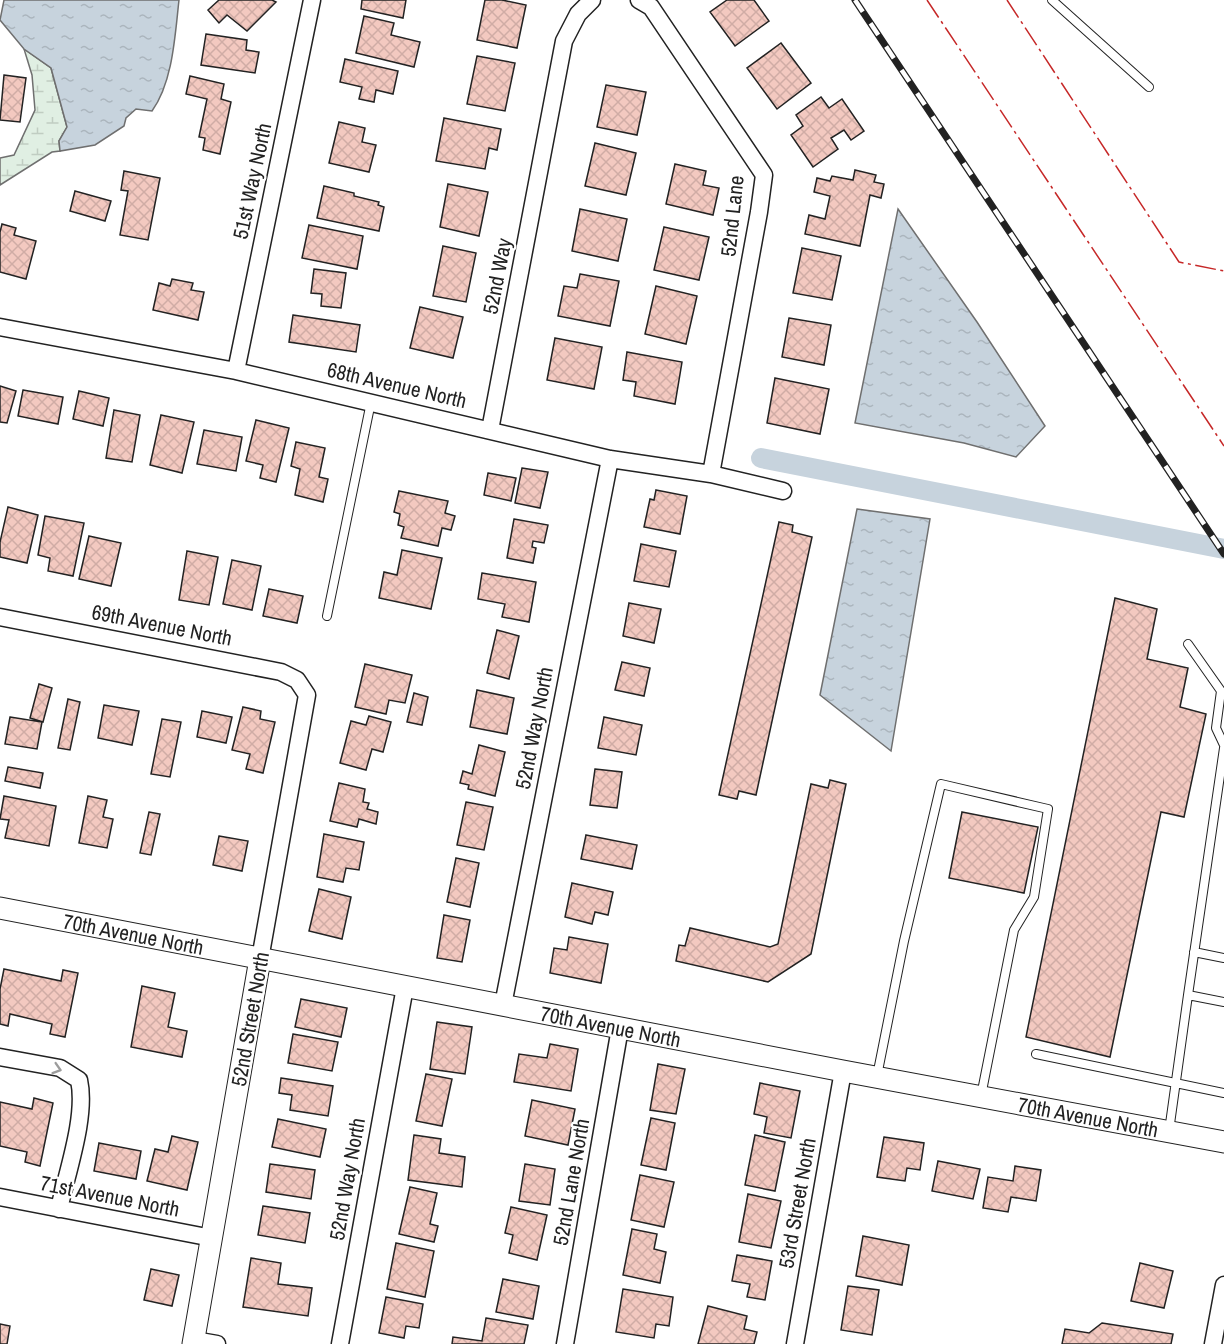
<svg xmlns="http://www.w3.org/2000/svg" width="1224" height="1344" font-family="'Archivo Narrow',sans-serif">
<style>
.wetland{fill:url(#wetland-marsh);stroke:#6f6f6f;stroke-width:1.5}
.water{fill:url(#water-ripples);stroke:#6f6f6f;stroke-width:1.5}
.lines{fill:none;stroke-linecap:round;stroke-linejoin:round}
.canal{stroke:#c7d3dd;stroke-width:20}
.building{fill:url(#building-cross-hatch);stroke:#222;stroke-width:1.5}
.service-casing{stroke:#222;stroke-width:10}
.minor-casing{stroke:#222;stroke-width:19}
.tertiary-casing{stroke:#222;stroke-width:23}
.service{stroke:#fff;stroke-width:8}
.minor{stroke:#fff;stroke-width:16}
.tertiary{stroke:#fff;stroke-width:21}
.rail-casing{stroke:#222;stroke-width:7}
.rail{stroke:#fff;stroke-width:4.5;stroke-dasharray:14;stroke-linecap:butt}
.power{stroke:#c62828;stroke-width:1.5;stroke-dasharray:21 4.5 3 4.5;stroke-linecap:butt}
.oneway{stroke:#9c9c9c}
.labels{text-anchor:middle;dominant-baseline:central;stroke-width:4.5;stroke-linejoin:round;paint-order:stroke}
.street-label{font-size:21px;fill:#222;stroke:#fff}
</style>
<defs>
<pattern id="wetland-marsh" width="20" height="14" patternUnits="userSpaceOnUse" patternTransform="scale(1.5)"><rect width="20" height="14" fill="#e0efe3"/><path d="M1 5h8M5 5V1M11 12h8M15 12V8" fill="none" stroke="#c0cdc2"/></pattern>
<pattern id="water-ripples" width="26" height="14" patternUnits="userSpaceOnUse" patternTransform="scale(1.5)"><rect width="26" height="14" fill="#c7d3dd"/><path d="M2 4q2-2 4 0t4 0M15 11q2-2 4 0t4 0" fill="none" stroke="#abb5bd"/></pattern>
<pattern id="building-cross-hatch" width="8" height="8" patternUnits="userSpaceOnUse" patternTransform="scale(1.5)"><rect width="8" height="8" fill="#f3c9c0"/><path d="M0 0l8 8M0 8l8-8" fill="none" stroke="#d0aca5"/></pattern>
</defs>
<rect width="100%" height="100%" fill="#fff"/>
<path class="wetland" d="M24,49L51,68L67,127L59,141L60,151L52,152L0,185V158L14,155L35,110L32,75Z"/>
<path class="water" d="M4,0H179C175,35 173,82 152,111L136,109L126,118L124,126L95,145L60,151L59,141L67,127L51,68L24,49L0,20Z
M898,209L977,322L1045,426L1016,457L964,443L855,423Z
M857,509L930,519L891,751L820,695Z"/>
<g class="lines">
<path class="canal" d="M761,458L1224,549"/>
</g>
<path class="building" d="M219,0H272L276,2L247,31L227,15L219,23L208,10Z
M362,0H406L403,18L361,9Z
M485,0H502L526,5L517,48L477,40Z
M727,0H754L769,21L735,46L710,12Z
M364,16L394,23L391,35L420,42L414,67L356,53Z
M206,34L247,40L246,50L259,52L255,73L201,65Z
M781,43L811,83L777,109L747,68Z
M477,56L515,63L505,111L467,104Z
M345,59L398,71L393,94L376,90L374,102L359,99L362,87L340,82Z
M4,75L26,78L20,122L0,120Z
M190,76L224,84L221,99L231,102L220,154L203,150L205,138L199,137L207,99L186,94Z
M606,85L646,92L637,135L597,127Z
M821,97L829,108L842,99L864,131L851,140L844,130L831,138L838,149L813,167L791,135L803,126L796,115Z
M444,118L501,129L497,150L489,148L485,169L436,161Z
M339,122L365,128L362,142L376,145L369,172L329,163Z
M595,143L636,153L626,195L585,186Z
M675,164L706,171L703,185L719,188L713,215L666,204Z
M855,170L876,175L874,182L884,184L881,198L870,195L860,246L805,234L809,215L825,219L830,196L814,192L817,178L830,181L832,176L853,180Z
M124,171L160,178L148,240L120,235L128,191L121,190Z
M448,184L488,192L479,236L440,227Z
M324,186L354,193V196L379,202L378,205L384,207L379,231L317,218Z
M75,191L111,201L105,221L70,211Z
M580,209L627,219L618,261L572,251Z
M2,224L16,228L14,235L36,241L26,279L0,272V232Z
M309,225L363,236L357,269L302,258Z
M664,227L709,237L699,280L654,270Z
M443,246L476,253L466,302L433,296Z
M802,248L841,256L832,300L793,293Z
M314,269L346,273L341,308L321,306L322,294L311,293Z
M580,274L619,281L610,326L558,316L564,286L577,288Z
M172,279L193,283L191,290L204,292L198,320L153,310L159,283L170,286Z
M656,286L697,296L686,344L645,334Z
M420,307L463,317L453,358L410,348Z
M293,315L360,325L356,352L289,342Z
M789,318L831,325L824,365L782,357Z
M555,338L602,347L594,389L547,380Z
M627,352L682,362L675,404L634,396L636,382L623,380Z
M775,378L829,389L820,434L767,423Z
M0,386L16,391L7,423L0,422Z
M23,390L63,397L58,424L18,416Z
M79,391L109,398L103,426L73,419Z
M114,410L140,415L132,462L106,458Z
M161,415L194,422L182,473L150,465Z
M256,420L289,428L276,482L260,478L263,465L246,461Z
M204,430L242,437L236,471L197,464Z
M296,442L325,448L319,477L328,479L323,502L295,495L300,469L291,466Z
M522,468L548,472L540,508L515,503Z
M488,473L516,478L511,501L484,495Z
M656,490L687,496L680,534L644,527L650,499L654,500Z
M399,491L448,501L445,513L455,516L451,530L442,528L438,546L401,538L404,527L398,525L400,514L394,512Z
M8,507L38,515L27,563L0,557V542Z
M45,516L84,523L73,576L48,571L50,558L38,555Z
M514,519L548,525L544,543L533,541L532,547L536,548L533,563L507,558Z
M779,522L793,525L792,532L812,537L756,795L739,791L737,799L719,795Z
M89,536L121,543L111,586L79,579Z
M641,544L676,551L669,587L634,581Z
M402,550L442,558L431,609L379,598L384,572L397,575Z
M187,551L218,557L209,605L179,600Z
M232,560L261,566L252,610L223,604Z
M482,573L536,582L529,622L502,617L505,604L478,599Z
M269,589L303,596L297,623L263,616Z
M1115,598L1157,609L1147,659L1188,668L1180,707L1206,714L1184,817L1161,812L1110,1057L1026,1037Z
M629,603L661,609L654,643L623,636Z
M497,630L519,636L509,679L487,673Z
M622,662L650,668L644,696L615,690Z
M365,664L412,675L405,703L389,700L386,714L355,707Z
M39,684L52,688L43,722L30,718Z
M477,690L514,698L507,734L470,727Z
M414,693L428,697L422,725L407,722Z
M68,699L80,702L70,750L58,748Z
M104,705L139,711L132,745L98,738Z
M243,707L261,711L260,719L275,722L263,773L246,769L250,754L232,750Z
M202,711L232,717L226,743L197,737Z
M369,716L391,722L383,752L372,749L366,770L340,763L351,721L366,725Z
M10,717L42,722L37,749L5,744Z
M604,717L642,725L636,755L598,748Z
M162,719L181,722L170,777L151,774Z
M479,745L505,752L495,796L468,789L469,785L460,783L463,771L472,774Z
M8,767L43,773L40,788L5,781Z
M595,769L622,772L617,808L590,805Z
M830,780L846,784L811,954L768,982L676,961L679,945L685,946L690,928L770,947L778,944L811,784L828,788Z
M339,783L365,789L363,802L369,803L367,809L378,812L376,824L359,819L357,827L330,821Z
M4,796L56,806L49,846L5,838L9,820L0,819Z
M88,796L107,800L103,817L113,819L107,848L79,843Z
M466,802L493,807L484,850L457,845Z
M149,812L160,814L151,855L140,853Z
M962,812L1038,827L1024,893L949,878Z
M324,834L364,842L359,870L346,868L343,882L317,877Z
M586,835L637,845L632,869L581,859Z
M219,836L248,841L242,871L213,865Z
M456,858L479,863L470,907L447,902Z
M572,883L613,892L608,915L595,912L592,924L565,917Z
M319,889L351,897L342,939L309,931Z
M444,915L470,920L462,962L437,958Z
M569,937L608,944L601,983L550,973L554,948L567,950Z
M4,969L61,981L63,970L78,973L65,1037L50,1034L52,1024L10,1014L8,1026L0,1024V989Z
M142,986L175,993L168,1027L187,1031L182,1057L131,1047Z
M301,999L347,1008L341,1037L295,1027Z
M437,1022L472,1027L465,1074L430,1069Z
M293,1034L338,1042L332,1071L288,1063Z
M550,1044L578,1049L571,1091L514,1082L519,1054L547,1058Z
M658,1064L685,1069L676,1114L650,1110Z
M426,1074L452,1079L442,1126L416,1121Z
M281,1078L333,1086L328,1116L290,1110L292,1095L279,1093Z
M760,1083L800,1091L791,1138L764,1133L767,1117L754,1114Z
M34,1098L53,1103L40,1166L25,1162L27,1152L0,1146V1102L32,1109Z
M532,1100L575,1109L568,1145L525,1136Z
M651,1118L675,1123L666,1170L641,1165Z
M278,1119L326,1129L320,1157L272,1147Z
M414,1135L441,1139L439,1153L465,1157L462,1187L408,1180Z
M755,1135L785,1142L775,1191L745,1185Z
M172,1136L198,1142L187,1190L147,1181L155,1149L168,1152Z
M884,1137L924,1143L920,1170L907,1168L905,1181L877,1177Z
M99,1143L141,1151L136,1179L94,1171Z
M938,1161L980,1169L973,1199L932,1191Z
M270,1164L315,1170L311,1199L266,1192Z
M525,1164L555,1169L550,1205L519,1201Z
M1015,1166L1041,1170L1036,1201L1011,1197L1008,1212L983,1208L988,1177L1013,1181Z
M640,1175L674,1182L664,1227L631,1220Z
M410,1187L437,1193L430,1224L438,1226L434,1242L399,1234Z
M748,1194L781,1201L771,1248L739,1242Z
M263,1206L310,1213L305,1243L258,1235Z
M511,1207L547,1215L537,1260L509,1253L513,1235L505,1233Z
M632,1229L657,1234L654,1249L666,1252L660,1283L623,1275Z
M863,1236L909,1245L902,1285L856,1276Z
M396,1243L434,1251L425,1297L387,1289Z
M737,1255L772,1261L765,1300L747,1297L750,1284L732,1281Z
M251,1258L281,1263L278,1284L312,1288L308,1316L243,1307Z
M1140,1263L1173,1271L1164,1308L1131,1301Z
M151,1269L179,1275L172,1306L144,1300Z
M503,1279L539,1286L533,1319L496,1312Z
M848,1286L879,1290L872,1335L841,1330Z
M623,1289L673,1297L669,1326L656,1324L654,1338L616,1332Z
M386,1297L423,1304L419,1328L406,1326L404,1338L379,1333Z
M708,1306L747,1316L744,1329L757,1332L754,1344H698Z
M486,1318L528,1325L524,1344H452L453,1337L482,1341Z
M1102,1323L1173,1334L1171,1344H1062L1065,1329L1089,1333Z
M0,1324L10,1326L7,1344H0Z"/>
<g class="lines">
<g class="service-casing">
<path id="service" d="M1052,0L1149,87
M327,616L371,402
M1188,644L1221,691L1216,728L1224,745
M1194,952L1224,958
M1188,995L1224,748
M1036,1054L1224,1093
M877,1076L904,941L941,784L1048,809L1034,897L1014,930L981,1096
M1169,1131L1188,995L1224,1002"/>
</g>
<g class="minor-casing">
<path id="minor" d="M639,0L651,7L764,175L759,212L711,474
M0,327L236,371L610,459L711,474L783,491
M236,371L312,0
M490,430L564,41L578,14L592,0
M0,617L281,672L297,680L307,695L260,959
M503,1005L610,459
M0,1057L60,1068L79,1080C87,1116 67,1172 59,1209
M0,1197L212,1238
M194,1340L217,1344
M340,1344L405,987
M565,1344L620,1028
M795,1344L843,1071
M1213,1344L1224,1285"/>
</g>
<g class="tertiary-casing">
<g id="tertiary">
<path id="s1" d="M0,908L843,1071L1224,1142"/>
<path d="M193,1344L260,959"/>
</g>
</g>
<use href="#service" class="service"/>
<use href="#minor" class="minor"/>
<use href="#tertiary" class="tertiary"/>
<g class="rail-casing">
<path id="rail" d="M855,0L1224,554"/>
</g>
<use href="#rail" class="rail"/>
<path class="power" d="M927,0L1224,446
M1007,0L1179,262L1224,271"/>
</g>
<defs><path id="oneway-chevron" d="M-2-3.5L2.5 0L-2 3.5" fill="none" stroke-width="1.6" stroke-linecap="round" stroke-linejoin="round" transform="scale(1.5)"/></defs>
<use class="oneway" href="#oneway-chevron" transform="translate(57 1069) rotate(17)"/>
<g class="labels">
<g class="street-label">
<text transform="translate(252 181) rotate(-78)">51st Way North</text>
<text transform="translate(732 216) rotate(-84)">52nd Lane</text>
<text transform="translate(497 276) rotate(-79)">52nd Way</text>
<text transform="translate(397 385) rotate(13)">68th Avenue North</text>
<text transform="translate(162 625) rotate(11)">69th Avenue North</text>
<text transform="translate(534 728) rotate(-79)">52nd Way North</text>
<text stroke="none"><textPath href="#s1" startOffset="136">70th Avenue North</textPath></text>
<text transform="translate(250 1019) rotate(-80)">52nd Street North</text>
<text stroke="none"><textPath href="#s1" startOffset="622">70th Avenue North</textPath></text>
<text stroke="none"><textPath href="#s1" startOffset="1108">70th Avenue North</textPath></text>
<text transform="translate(347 1179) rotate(-80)">52nd Way North</text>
<text transform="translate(571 1182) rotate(-80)">52nd Lane North</text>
<text transform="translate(110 1196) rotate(11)">71st Avenue North</text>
<text transform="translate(797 1203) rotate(-80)">53rd Street North</text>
</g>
</g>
</svg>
